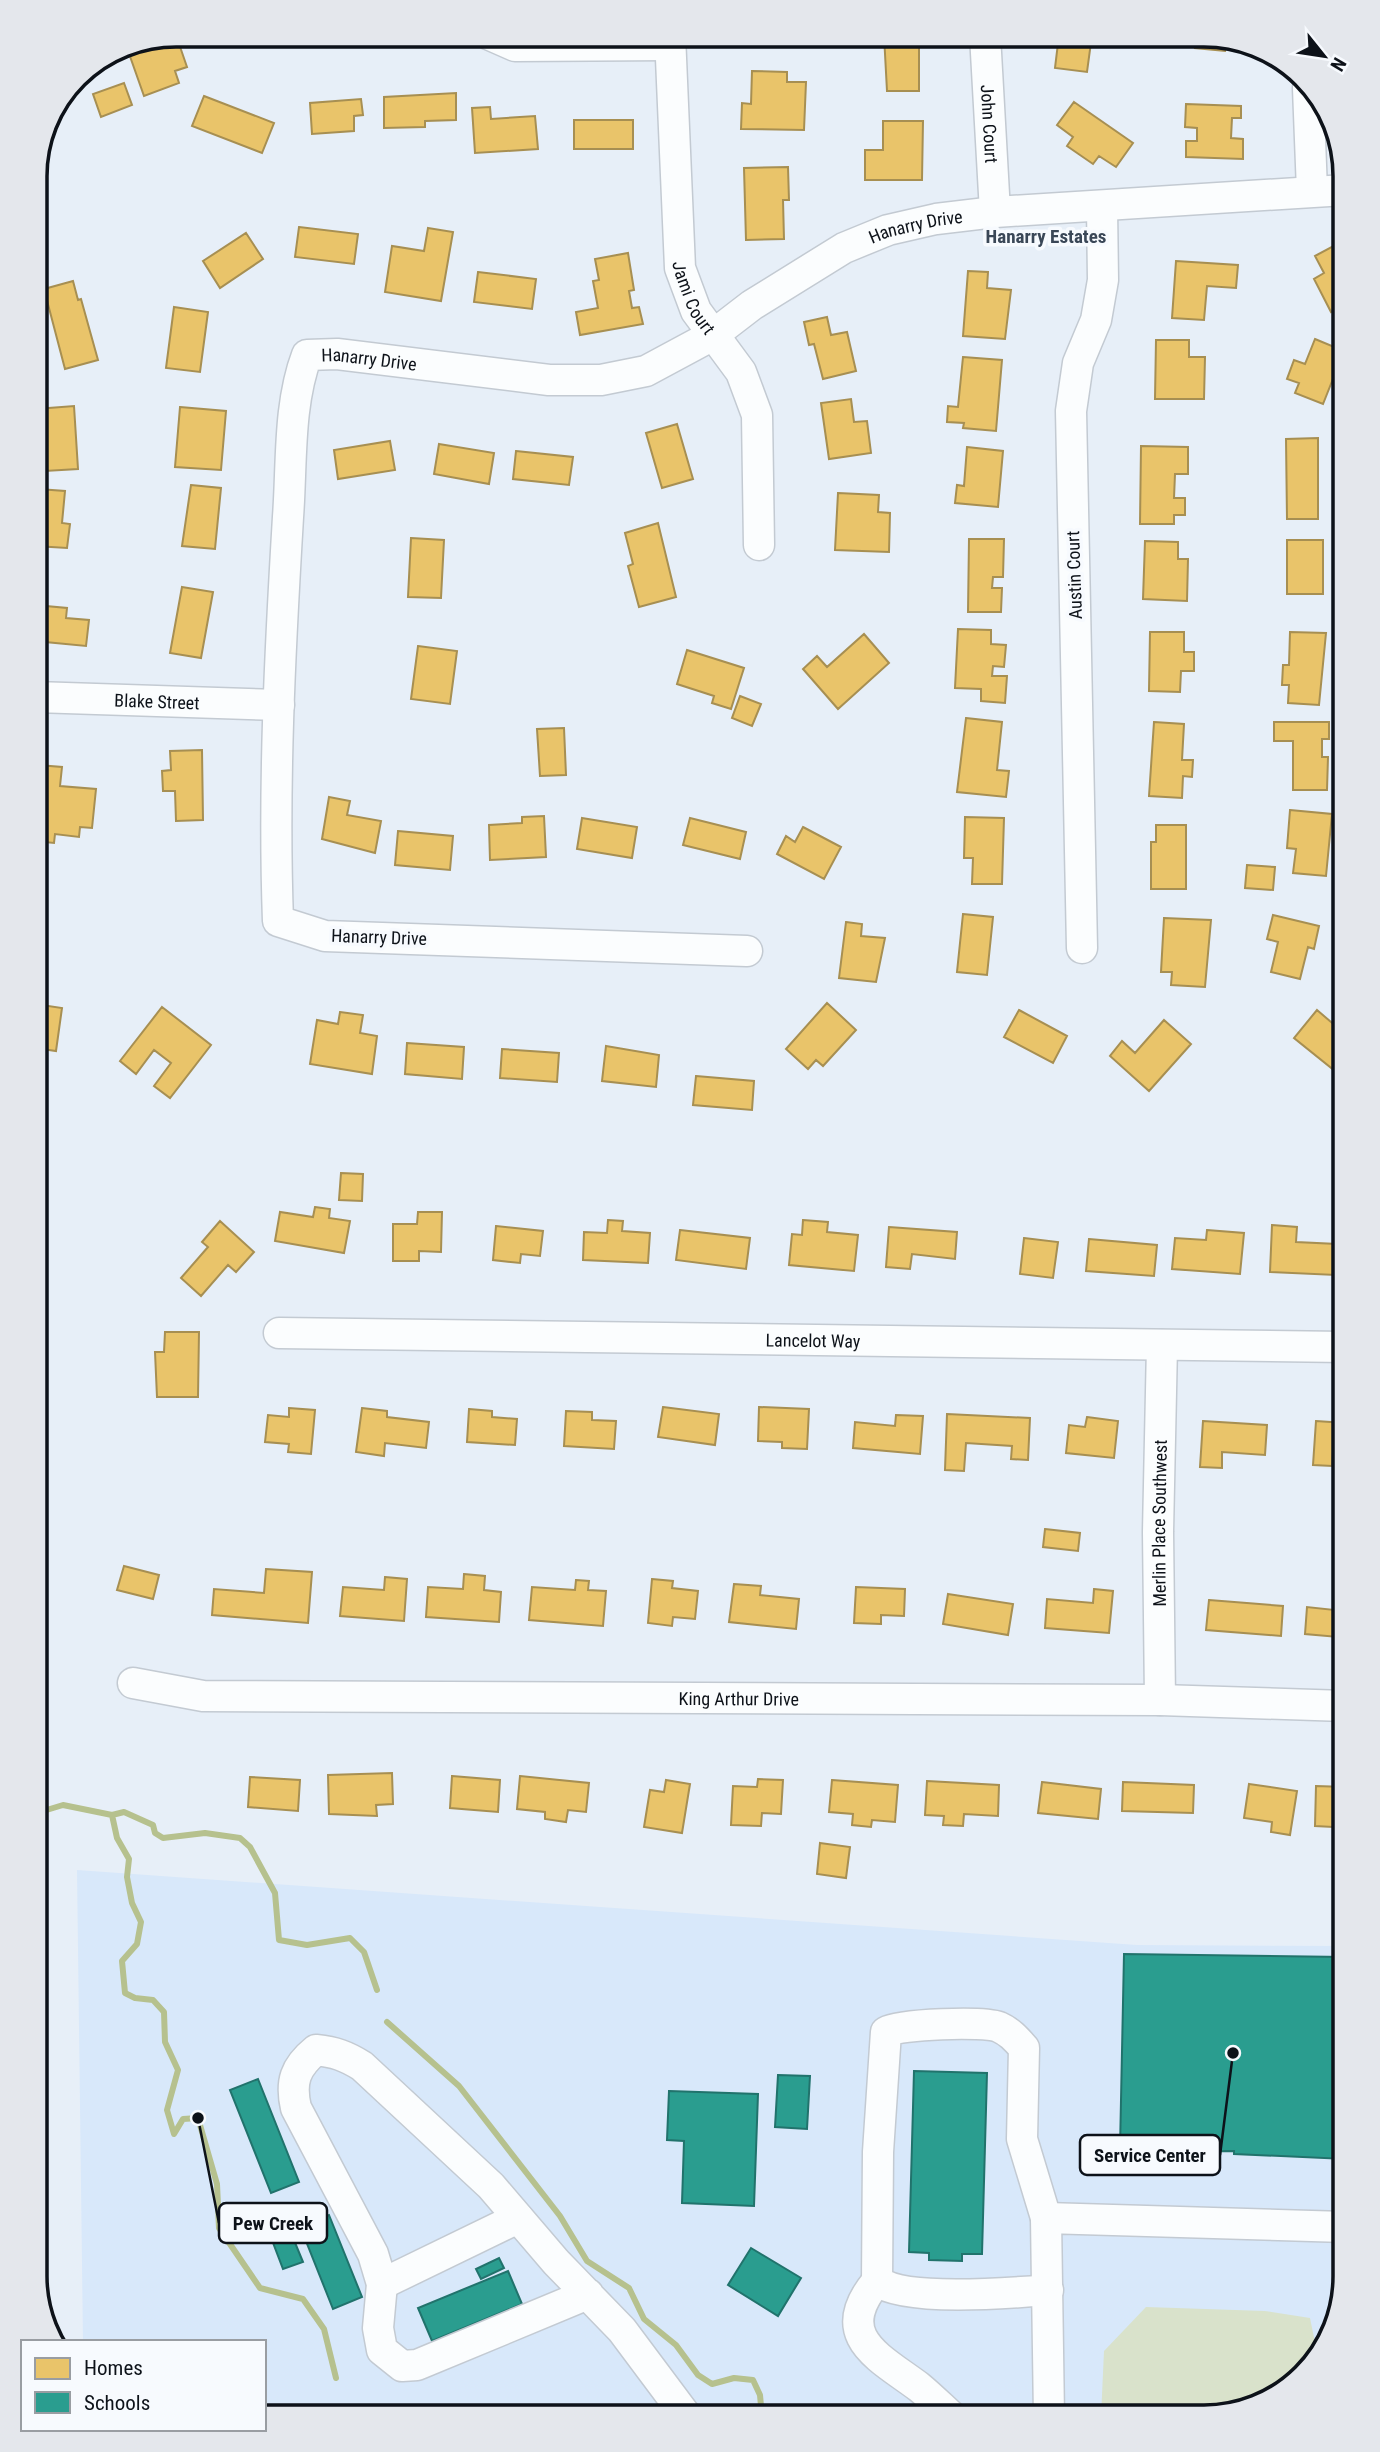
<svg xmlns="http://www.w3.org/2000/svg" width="1380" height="2452" font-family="'Roboto Condensed',sans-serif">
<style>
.built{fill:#d8e8fa}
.green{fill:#d9e2cb}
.homes{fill:#e9c46a;stroke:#a78f52;stroke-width:2}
.schools{fill:#2a9d8f;stroke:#21736c;stroke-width:2}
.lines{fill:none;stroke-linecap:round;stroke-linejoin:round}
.stream{stroke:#b6c18e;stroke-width:6}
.minor-casing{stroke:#c3cad2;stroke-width:33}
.minor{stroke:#fbfdfe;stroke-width:30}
.labels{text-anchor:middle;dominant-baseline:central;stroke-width:7;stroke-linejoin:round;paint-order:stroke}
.street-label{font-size:18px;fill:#0d1219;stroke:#f7fafe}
.neighbourhood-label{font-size:19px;font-weight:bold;fill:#3a4757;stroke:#f7fafe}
.rim{fill:none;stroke:#0d1219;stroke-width:3.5}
.leader{fill:none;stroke:#0d1219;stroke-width:2.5}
.callout-dot{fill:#0d1219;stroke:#f7fafe;stroke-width:2.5}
.callout{fill:#f7fafe;stroke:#0d1219;stroke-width:2.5}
.callout-label{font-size:19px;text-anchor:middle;font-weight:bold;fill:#0d1219}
</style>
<rect width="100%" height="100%" fill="#e7eff8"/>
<path class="built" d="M77,1870L1137,1945L1345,1946V2277L1321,2354L1266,2403L1204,2417H264V2342H83Z"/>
<path class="green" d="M1146,2307L1265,2311L1310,2318L1318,2357L1266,2403L1204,2417H1101L1104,2351Z"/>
<path class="homes" d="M176,35L187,67L175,71L179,83L144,96L126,45Z
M884,35H919V91H887Z
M1059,35H1092L1087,72L1055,68Z
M1197,35L1226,40L1225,51L1195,48Z
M752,71L787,72V82H806L804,130L741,129L742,103L751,104Z
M124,83L132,105L101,117L93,94Z
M456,93V120L425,121V127L384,128V97Z
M204,96L274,123L262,153L192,126Z
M361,99L363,115L354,116V131L312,134L310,103Z
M1074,102L1133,143L1116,167L1099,156L1093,164L1067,146L1073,137L1057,125Z
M1186,104L1241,106V118H1232L1231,138L1243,139V159L1186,157V141H1197V128L1185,127Z
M490,107L491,119L535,116L538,149L475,153L472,108Z
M574,120H633V149H574Z
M883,121H923L922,180H865V150H883Z
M788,167L789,200H783L784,239L746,240L744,168Z
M299,227L358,234L354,264L295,257Z
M428,228L453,232L441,301L385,292L392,246L424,251Z
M246,233L263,259L220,288L203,261Z
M1339,243L1345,254V304L1331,312L1314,279L1324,273L1315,256Z
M628,253L634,290L629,291L632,308L639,307L643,324L580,335L576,312L598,308L593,281L599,280L595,259Z
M1176,261L1238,265L1236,288L1207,286L1204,320L1172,318Z
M968,271L988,272L987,288L1011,290L1005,339L963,336Z
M478,272L536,279L532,309L474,302Z
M73,281L78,300L81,299L98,360L65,369L44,289Z
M174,307L208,312L200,372L166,368Z
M827,317L831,335L847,332L856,371L823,379L814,344L809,345L804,322Z
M1315,339L1344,351L1323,404L1295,393L1299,383L1287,379L1294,360L1305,364Z
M1156,340H1189V357H1205L1204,399H1155Z
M963,357L1002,360L996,431L963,428L964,423L947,422L948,406L958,407Z
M851,399L854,422L867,421L871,453L829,459L821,403Z
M74,406L78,469L45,471L43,435L37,436L36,409Z
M180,407L226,411L221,470L175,467Z
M677,424L693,479L662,488L646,433Z
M1318,438V519H1287L1286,439Z
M390,441L395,470L338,479L334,450Z
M439,444L494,453L489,484L434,474Z
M1141,446L1188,447V474H1175L1174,498H1185V515H1174V524H1140Z
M967,447L1003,451L998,507L955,503L957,485L964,486Z
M516,451L573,457L569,485L513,479Z
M191,485L221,488L215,549L182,546Z
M38,489L65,491L62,523L70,524L67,548L35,546Z
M838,493L879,495L878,512L890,513L889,552L835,550Z
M658,523L676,597L639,607L628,566L633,564L625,533Z
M411,538L444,540L441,598L408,597Z
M969,539H1004L1003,577H993L992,588H1002L1001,612H968Z
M1287,540H1323V594H1287Z
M1145,541L1178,542V559H1188L1187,601L1143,599Z
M182,587L213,592L201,658L170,653Z
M35,605L67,608L66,618L89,620L86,646L35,641Z
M958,629L991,630V644L1006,645L1004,667L993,666L992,676H1007L1005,703L981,701V689L955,688Z
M1150,632H1184V652H1194V671H1181L1180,692L1149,691Z
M1290,632L1326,633L1319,705L1288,703L1289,685H1282L1283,665H1289Z
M864,634L889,663L838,709L803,669L817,656L827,667Z
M418,646L457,651L450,704L411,699Z
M687,650L744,668L731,709L712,703L714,696L677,684Z
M740,696L761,704L752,726L732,718Z
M966,718L1002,722L997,770L1009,771L1006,797L957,792Z
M1154,722L1184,724L1182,760H1193L1192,777L1183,776L1182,798L1149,796Z
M1274,722H1329V739H1322V757H1328L1327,790H1293V741H1274Z
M564,728L566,775L540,776L537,729Z
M202,750L203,820L176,821L175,791H163L162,771L171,770L170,751Z
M38,765L62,767L60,786L96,789L92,828L80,827L79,837L55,834L54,843L35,841Z
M329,797L350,801L347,815L381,821L375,853L322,839Z
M1290,810L1332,814L1326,876L1293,873L1296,849L1287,848Z
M544,816L546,857L490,860L489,825L522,823V817Z
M965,817L1004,818L1002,884H972L973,858H964Z
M582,818L637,827L632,858L577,849Z
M690,818L746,832L740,859L683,845Z
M1156,825H1186V889H1151V842H1156Z
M803,827L841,847L824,879L777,854L786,836L795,842Z
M398,831L453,836L450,870L395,865Z
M1247,865L1275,867L1273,890L1245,888Z
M963,914L993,917L987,975L957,972Z
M1273,915L1319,926L1314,949L1308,947L1300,979L1271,972L1278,942L1267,939Z
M1164,918L1211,920L1205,987L1171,985L1172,972H1161Z
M846,922L862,924L861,936L885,938L876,982L839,978Z
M827,1003L856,1030L823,1066L816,1060L808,1069L786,1049Z
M35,1004L62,1008L56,1051L35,1048Z
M162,1007L211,1045L170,1098L154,1086L171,1063L154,1050L136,1074L120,1061Z
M1019,1010L1067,1036L1053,1063L1004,1037Z
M1317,1010L1345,1034V1069L1340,1075L1294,1038Z
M340,1012L363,1015L360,1033L377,1036L372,1074L310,1064L317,1020L338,1024Z
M1164,1020L1191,1044L1149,1091L1110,1056L1122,1041L1135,1053Z
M407,1043L464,1047L462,1079L405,1074Z
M606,1046L659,1055L656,1087L602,1081Z
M502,1049L559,1053L557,1082L500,1078Z
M696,1076L754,1081L752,1110L693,1105Z
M341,1173L363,1174L362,1201L339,1200Z
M315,1207L330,1209L329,1218L350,1221L344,1253L275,1241L280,1212L313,1217Z
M418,1212H442L441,1252L419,1251V1261H393V1224H417Z
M608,1220L623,1221L622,1231L650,1233L648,1263L583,1260L584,1232L607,1233Z
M803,1220L828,1222L827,1232L858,1235L854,1271L789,1265L792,1234L802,1235Z
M220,1221L254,1252L236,1272L228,1265L201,1296L181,1278L208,1247L202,1242Z
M1272,1225L1297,1227L1296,1242L1337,1244L1336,1275L1270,1272Z
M496,1226L543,1231L540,1256L521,1254L520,1263L493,1260Z
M889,1227L957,1232L955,1259L912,1254L910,1269L886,1267Z
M680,1230L750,1238L746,1269L676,1260Z
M1207,1230L1244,1233L1240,1274L1172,1269L1175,1238L1206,1240Z
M1024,1238L1058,1242L1053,1278L1020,1274Z
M1089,1239L1157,1245L1154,1276L1086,1271Z
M165,1332H199L198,1397H157L155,1352H164Z
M663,1407L719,1414L715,1445L658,1437Z
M759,1407L809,1409L807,1449L782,1448V1442L758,1441Z
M289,1408L315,1410L311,1454L288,1452L289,1444L265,1442L268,1415L289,1417Z
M362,1408L387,1411V1417L429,1422L426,1448L385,1443L384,1456L356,1452Z
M469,1409L492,1411V1417L517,1419L515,1445L467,1442Z
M566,1411L592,1412V1420L616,1421L614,1449L564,1446Z
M947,1414L1030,1418L1028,1460L1011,1459L1012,1446L966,1443L964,1471L945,1470Z
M896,1415L923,1416L920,1454L853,1448L855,1422L895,1426Z
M1087,1417L1118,1421L1114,1458L1066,1453L1069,1425L1085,1427Z
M1203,1421L1267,1425L1265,1455L1222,1452V1468L1200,1467Z
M1316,1421L1345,1423V1453L1333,1452L1332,1466L1313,1465Z
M1045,1529L1080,1533L1078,1551L1043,1547Z
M124,1566L159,1575L153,1599L117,1590Z
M266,1569L312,1572L308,1623L212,1615L214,1589L264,1593Z
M464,1574L485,1576L484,1590L501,1592L499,1622L426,1617L428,1587L463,1589Z
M385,1577L407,1579L404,1621L340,1616L343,1587L384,1590Z
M1337,1577L1345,1578V1630L1338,1629V1637L1305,1634L1307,1607L1334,1610Z
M652,1579L673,1581L672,1588L698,1591L695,1619L673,1617L672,1626L648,1623Z
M576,1580L589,1581L588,1590L606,1591L603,1626L529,1620L532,1587L575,1590Z
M734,1584L761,1586L760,1595L799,1599L796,1629L729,1622Z
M856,1587L905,1589L904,1616L881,1615V1624L854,1623Z
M1094,1589L1113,1591L1109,1633L1045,1628L1047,1599L1093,1603Z
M948,1594L1013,1604L1008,1635L943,1624Z
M1209,1600L1283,1606L1281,1636L1206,1630Z
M392,1773L393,1804L376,1805L377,1816L329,1814L328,1775Z
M452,1776L500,1780L498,1812L450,1808Z
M520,1776L589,1783L586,1812L568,1810L566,1822L545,1819V1812L517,1809Z
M250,1777L300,1780L298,1811L248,1807Z
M758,1779L783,1780L781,1814L762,1813L761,1826L731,1825L733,1786L757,1787Z
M666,1780L690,1784L682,1833L644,1827L650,1790L664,1792Z
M832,1780L898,1785L895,1822L872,1820L871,1827L852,1825L853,1814L829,1812Z
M927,1781L999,1785L998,1816L964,1814L963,1826L943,1825L944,1816L925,1815Z
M1042,1782L1101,1789L1098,1819L1038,1813Z
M1123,1782L1194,1785L1193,1813L1122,1811Z
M1249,1784L1297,1791L1290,1835L1271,1832L1272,1822L1244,1818Z
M1316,1786L1345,1787V1815H1333V1827L1315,1826Z
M820,1843L850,1847L846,1878L817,1874Z"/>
<path class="schools" d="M1124,1954L1345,1957V2159L1234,2154V2151L1142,2152V2149H1120Z
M914,2071L987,2073L982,2254H962V2261L929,2260V2253L909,2252Z
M778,2075L810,2076L807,2129L775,2127Z
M258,2079L299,2182L271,2193L230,2090Z
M669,2091L758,2094L754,2206L682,2203L684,2141L667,2140Z
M329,2215L362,2297L333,2309L300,2226Z
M291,2233L303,2262L283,2269L272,2240Z
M751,2248L801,2278L778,2316L728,2285Z
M499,2258L504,2268L481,2279L476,2269Z
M508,2271L522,2304L432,2341L418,2308Z"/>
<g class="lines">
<path class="stream" d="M40,1812L63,1805L112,1815L124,1812L153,1825L155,1833L163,1838L205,1833L240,1838L250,1847L275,1893L279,1940L307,1945L350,1938L364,1952L377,1990
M112,1815L117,1838L129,1859L127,1877L132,1903L141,1922L137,1944L122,1961L125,1993L135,1998L153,2000L164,2012L165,2042L178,2070L167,2110L174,2134L183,2119L198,2118L217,2184L219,2228L260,2288L303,2299L324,2329L336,2378
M387,2022L459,2086L560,2216L587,2261L629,2288L644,2319L676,2345L698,2375L712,2384L734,2378L753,2380L760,2395L762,2417
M339,2411L340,2417"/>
<g class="minor-casing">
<g id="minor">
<path d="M490,35L515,46L670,45"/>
<path id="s1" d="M670,35L680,268L696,311L741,372L757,415L759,545"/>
<path id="s2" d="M985,35L995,212"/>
<path d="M1308,88L1312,191"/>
<path id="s3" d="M35,697L279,705"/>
<path d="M1082,948L1071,411L1078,363L1096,320L1103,280L1102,207"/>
<path id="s4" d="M747,951L325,936L278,921C273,786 280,651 288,517C292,464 288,405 307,355L337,354L549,380H601L646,371L713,335L752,305L844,248L888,230L936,219L995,212L1345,190"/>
<path id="s5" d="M279,1333L1345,1347"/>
<path id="s6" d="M133,1683L203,1696L1160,1700L1345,1706"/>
<path id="s7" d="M1160,1700L1158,1532L1162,1345"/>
<path d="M1046,2218L1022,2139L1024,2048C1016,2039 1010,2032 999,2027C983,2021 900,2024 886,2032L878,2152L877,2281C905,2302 1011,2293 1048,2290"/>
<path d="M877,2281C831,2336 879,2357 919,2387C930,2396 941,2407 952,2417"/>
<path d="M382,2284L518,2218"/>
<path d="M588,2294L417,2365L402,2366L382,2350L378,2328L382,2284L373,2254L296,2108C290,2082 295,2067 316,2050C335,2052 346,2056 362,2066L491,2186L556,2262L622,2330L687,2417"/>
<path d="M1049,2417L1046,2218L1345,2227"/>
</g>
</g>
<use href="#minor" class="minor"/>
</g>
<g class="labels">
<g class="street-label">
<text stroke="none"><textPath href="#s2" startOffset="89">John Court</textPath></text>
<text stroke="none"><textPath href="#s4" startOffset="1690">Hanarry Drive</textPath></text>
<text stroke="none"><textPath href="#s1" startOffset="266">Jami Court</textPath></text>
<text stroke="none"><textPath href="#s4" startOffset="1102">Hanarry Drive</textPath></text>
<text transform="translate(1074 575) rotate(-92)">Austin Court</text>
<text stroke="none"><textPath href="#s3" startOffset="122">Blake Street</textPath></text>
<text transform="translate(379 937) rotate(2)">Hanarry Drive</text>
<text stroke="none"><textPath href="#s5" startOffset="534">Lancelot Way</textPath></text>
<text stroke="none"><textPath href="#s7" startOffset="177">Merlin Place Southwest</textPath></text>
<text stroke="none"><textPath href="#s6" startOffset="607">King Arthur Drive</textPath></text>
</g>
<g class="neighbourhood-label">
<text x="1046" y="236">Hanarry Estates</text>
</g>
</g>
<path d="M0 0H1380V2452H0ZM176 47H1204A129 129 0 0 1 1333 176V2276A129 129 0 0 1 1204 2405H176A129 129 0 0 1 47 2276V176A129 129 0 0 1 176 47Z" fill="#e4e7ec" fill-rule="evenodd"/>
<path class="rim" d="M176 47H1204A129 129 0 0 1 1333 176V2276A129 129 0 0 1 1204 2405H176A129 129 0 0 1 47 2276V176A129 129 0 0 1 176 47Z"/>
<path class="leader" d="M1233 2053L1220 2155M198 2118L219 2223"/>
<g class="callout-dot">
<circle cx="1233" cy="2053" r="7"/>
<circle cx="198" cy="2118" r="7"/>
</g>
<g class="callout">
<rect x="1080" y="2135" width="140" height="40" rx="7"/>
<rect x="219" y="2203" width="108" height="40" rx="7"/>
</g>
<g class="callout-label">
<text x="1150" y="2162">Service Center</text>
<text x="273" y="2230">Pew Creek</text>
</g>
<rect x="21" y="2340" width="245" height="91" fill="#f7fafe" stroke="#999da2" stroke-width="2"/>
<rect x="35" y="2358" width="35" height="21" fill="#e9c46a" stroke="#999da2" stroke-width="2"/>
<text x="84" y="2375" font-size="21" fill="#0d1219">Homes</text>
<rect x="35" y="2392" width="35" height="21" fill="#2a9d8f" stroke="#999da2" stroke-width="2"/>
<text x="84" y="2410" font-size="21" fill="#0d1219">Schools</text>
<g transform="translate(1324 56) rotate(120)" stroke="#f7fafe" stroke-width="5" paint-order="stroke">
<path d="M0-5L12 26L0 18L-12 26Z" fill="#0d1219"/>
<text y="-10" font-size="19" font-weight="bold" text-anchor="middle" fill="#0d1219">N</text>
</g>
</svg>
